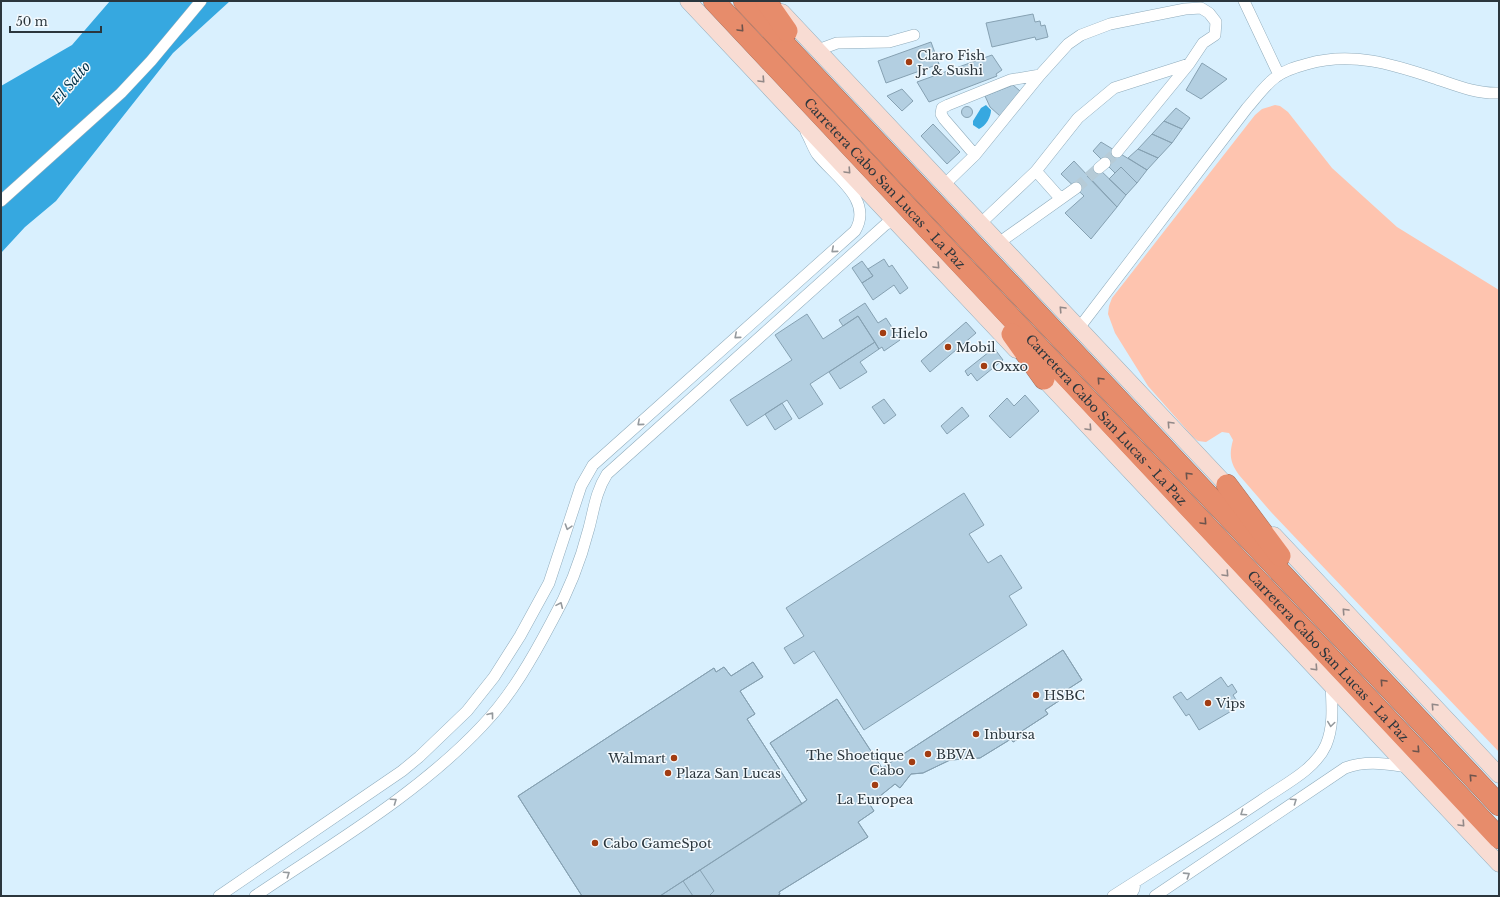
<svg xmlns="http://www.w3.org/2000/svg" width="1500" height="897" font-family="'Libre Baskerville',serif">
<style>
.green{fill:#fec4af}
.water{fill:#36a8e0}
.building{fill:#b3cfe1;stroke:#86a1b2}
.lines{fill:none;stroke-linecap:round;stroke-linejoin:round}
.street-tunnel{stroke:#b6cbd7;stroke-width:11;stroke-dasharray:11 5.5;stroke-linecap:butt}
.street-casing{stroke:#90acbc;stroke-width:12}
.secondary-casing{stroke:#90acbc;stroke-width:17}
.highway-casing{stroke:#a56e5b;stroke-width:22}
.street{stroke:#fff;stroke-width:11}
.secondary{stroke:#f8dcd3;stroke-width:16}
.highway{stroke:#e78c6b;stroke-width:21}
.oneway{stroke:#6d544d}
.oneway2{stroke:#928988}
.oneway3{stroke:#959a9e}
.poi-dot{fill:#a23c11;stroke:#f4fafe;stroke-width:1.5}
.labels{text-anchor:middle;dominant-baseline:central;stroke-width:3;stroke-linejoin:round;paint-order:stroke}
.poi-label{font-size:13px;fill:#2b363d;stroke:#f4fafe;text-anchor:start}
.street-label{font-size:13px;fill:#2b363d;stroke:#f4fafe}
.water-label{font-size:14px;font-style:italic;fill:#003147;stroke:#f4fafe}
</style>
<rect width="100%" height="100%" fill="#d9f0fe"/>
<path class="green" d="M1275,105L1280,106L1288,112L1332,168L1397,227L1499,290V752L1271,512L1239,475C1230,463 1229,454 1233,440L1229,433L1222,432L1206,442L1198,441L1193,437L1148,386L1115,333L1108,314L1109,306L1112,298L1255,115L1262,109Z"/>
<path class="water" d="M110,1H230L173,53L56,201L25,227L1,253V86L72,45Z
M986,105L991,110C991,117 986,126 979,129L973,125V121L981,108Z"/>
<path class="building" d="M1033,14L1035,22L1040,21L1041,26L1045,25L1048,37L1036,40L1035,37L992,47L986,23Z
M931,42L939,64L886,83L878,61Z
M992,55L1002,70L996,74L997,76L929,102L917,82Z
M1202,63L1227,79L1201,99L1186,90Z
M1013,85L1020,91L1000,116L990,107L985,96Z
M902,89L913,101L902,111L887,96Z
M961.5 112a5.5 5.5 0 1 1 11 0a5.5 5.5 0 1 1-11 0Z
M1176,108L1190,118L1182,129L1164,121Z
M1164,121L1182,129L1172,143L1152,134Z
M933,124L960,152L947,164L921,136Z
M1152,134L1172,143L1158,158L1138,149Z
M1101,142L1147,170L1137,183L1121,167L1115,173L1093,151Z
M1138,149L1158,158L1147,170L1128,158Z
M1074,161L1117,207L1091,239L1065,213L1084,196L1061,174Z
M1097,167L1126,195L1117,207L1087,176Z
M1121,167L1137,183L1126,195L1109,179Z
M884,259L889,267L892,265L908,288L900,294L894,285L873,300L862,283L873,276L868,269Z
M862,261L873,276L862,283L852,268Z
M865,303L878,323L886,318L900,340L884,351L882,347L879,349L858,316L843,326L839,320Z
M807,314L823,339L858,316L875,342L810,384L823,404L799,419L787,400L747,426L730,400L792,360L775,335Z
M966,322L976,333L930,372L921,361Z
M875,342L879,349L860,362L867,372L840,389L829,372Z
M994,348L1003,360L977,381L971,373L968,376L965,371Z
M1025,395L1039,411L1010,438L989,416L1007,398L1014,406Z
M884,399L896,415L884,424L872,407Z
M782,403L792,419L775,430L765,414Z
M962,407L969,416L947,434L941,426Z
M964,493L984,525L969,534L988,563L1001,555L1022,588L1009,596L1027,625L864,730L814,651L794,664L784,648L804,636L786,608Z
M1063,650L1082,680L1068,689L1071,693L1045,710L1048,714L1022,731L1025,735L1013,742L1011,739L980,758L950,760L923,773L911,774L900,788L895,784L880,796L867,800L874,811L858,822L868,837L779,892L780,894L777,896H582L518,796L714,668L716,672L724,667L731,676L753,662L763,677L740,691L755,714L747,719L802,804L807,800L770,743L837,699L882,768Z
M1063,650L1082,680L1068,689L1071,693L1045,710L1048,714L1022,731L1025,735L1013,742L1011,739L980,758L950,760L923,773L911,774L900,788L895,784L880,796L867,800L874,811L858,822L868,837L779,892L780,894L777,896H660L807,800L770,743L837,699L882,768Z
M753,662L763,677L740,691L755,714L747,719L802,804L660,896H582L518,796L714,668L716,672L724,667L731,676Z
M1221,677L1228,687L1232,684L1237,692L1233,695L1240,706L1199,730L1189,714L1186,716L1173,697L1181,692L1187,700Z
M700,870L714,891L709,896H693L683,881Z"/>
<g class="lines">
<path class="street-tunnel" d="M1105,163L1117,152
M1076,188L1099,168"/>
<g class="street-casing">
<path id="street" d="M1244,1L1279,75
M818,50L837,43L889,42L914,35
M975,155L944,119L941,114L942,108L948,105L1010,80L1040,75L1068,44L1081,35L1110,24L1185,9L1201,8L1209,13L1216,22L1215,35L1203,43L1189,64L1117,152
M1099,168L1105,163
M1036,171L1060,198
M945,184L975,155L1040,75
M1,201L121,93L151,61L201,1
M981,223L1036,171L1078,118L1114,88L1189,64
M1000,242L1076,188
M1079,328L1247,108C1256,98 1265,85 1276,77C1285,70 1296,67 1307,64C1351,51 1392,64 1434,78C1455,85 1476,94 1499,93
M219,896L402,771L419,757L467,711L494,677L520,636L549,583L581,486L593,465L855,231C874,200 834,176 817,154C813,148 810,139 806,132
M255,896C332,844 418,794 482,726C511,696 533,657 552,621C568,593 581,559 589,528C594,509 596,491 607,474L886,224L892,222L899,225
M1113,896C1163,864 1213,833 1262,800C1283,785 1315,770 1326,745C1334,726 1332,705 1331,685
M1130,896L1134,889L1135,882
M1155,896L1345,768C1367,760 1386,764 1408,767"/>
</g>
<g class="secondary-casing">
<path id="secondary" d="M688,1L1016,350
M782,12L1235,494
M1036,371L1499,864
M1274,535L1499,775"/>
</g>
<g class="highway-casing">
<g id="highway">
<path id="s1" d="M714,1L1499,838"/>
<path d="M744,1L1499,805"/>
<path d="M766,1L787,31"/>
<path d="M1012,334L1044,379"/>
<path d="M1227,485L1280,556"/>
</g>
</g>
<use href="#street" class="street"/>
<use href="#secondary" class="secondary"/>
<use href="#highway" class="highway"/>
</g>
<defs><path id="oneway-chevron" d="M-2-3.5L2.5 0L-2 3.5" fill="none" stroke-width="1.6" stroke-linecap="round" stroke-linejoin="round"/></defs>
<g class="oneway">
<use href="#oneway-chevron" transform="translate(741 29) rotate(47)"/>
<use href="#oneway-chevron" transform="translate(1100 380) rotate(-133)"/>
<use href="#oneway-chevron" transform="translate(1188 475) rotate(-133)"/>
<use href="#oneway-chevron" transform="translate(1204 522) rotate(47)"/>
<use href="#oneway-chevron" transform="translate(1383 682) rotate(-133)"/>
<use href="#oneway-chevron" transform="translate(1417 750) rotate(47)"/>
<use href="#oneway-chevron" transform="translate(1472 777) rotate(-133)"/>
</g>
<g class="oneway2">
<use href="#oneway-chevron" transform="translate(762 80) rotate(47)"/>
<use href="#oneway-chevron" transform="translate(848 171) rotate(47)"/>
<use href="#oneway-chevron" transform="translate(937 266) rotate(47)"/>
<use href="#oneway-chevron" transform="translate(1062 309) rotate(-133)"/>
<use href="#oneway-chevron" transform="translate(1170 424) rotate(-133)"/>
<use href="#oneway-chevron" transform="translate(1089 428) rotate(47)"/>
<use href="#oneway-chevron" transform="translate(1226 574) rotate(47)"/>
<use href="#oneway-chevron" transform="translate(1345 611) rotate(-133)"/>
<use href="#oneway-chevron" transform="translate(1315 668) rotate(47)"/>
<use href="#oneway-chevron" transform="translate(1434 706) rotate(-133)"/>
<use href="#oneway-chevron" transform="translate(1462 824) rotate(47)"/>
</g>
<g class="oneway3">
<use href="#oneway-chevron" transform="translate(834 250) rotate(139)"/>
<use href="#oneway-chevron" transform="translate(737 336) rotate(139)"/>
<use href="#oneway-chevron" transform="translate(640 423) rotate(139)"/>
<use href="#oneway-chevron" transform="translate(568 527) rotate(108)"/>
<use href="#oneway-chevron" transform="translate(560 605) rotate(-66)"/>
<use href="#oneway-chevron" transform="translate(491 715) rotate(-52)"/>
<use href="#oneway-chevron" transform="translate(1331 724) rotate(98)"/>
<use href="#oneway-chevron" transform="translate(394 801) rotate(-35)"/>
<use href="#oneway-chevron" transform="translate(1294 801) rotate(-35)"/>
<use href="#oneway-chevron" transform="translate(1243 813) rotate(146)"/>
<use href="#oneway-chevron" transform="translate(287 874) rotate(-34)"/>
<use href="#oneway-chevron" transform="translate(1187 875) rotate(-33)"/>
</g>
<g class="poi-dot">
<circle cx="909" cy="62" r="4"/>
<circle cx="883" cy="333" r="4"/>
<circle cx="948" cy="347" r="4"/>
<circle cx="984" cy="366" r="4"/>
<circle cx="1036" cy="695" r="4"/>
<circle cx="1208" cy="703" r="4"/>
<circle cx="976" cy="734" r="4"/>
<circle cx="928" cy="754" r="4"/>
<circle cx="674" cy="758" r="4"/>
<circle cx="912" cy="762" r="4"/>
<circle cx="668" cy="773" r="4"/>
<circle cx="875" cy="785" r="4"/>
<circle cx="595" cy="843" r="4"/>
</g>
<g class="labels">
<g class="poi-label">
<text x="917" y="55">Claro Fish<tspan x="917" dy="15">Jr &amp; Sushi</tspan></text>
<text x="891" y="333">Hielo</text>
<text x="956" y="347">Mobil</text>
<text x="992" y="366">Oxxo</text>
<text x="1044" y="695">HSBC</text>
<text x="1216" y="703">Vips</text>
<text x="984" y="734">Inbursa</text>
<text x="936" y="754">BBVA</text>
<text x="904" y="755" text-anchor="end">The Shoetique<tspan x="904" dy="15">Cabo</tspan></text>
<text x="666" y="758" text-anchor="end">Walmart</text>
<text x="676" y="773">Plaza San Lucas</text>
<text x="875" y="799" text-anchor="middle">La Europea</text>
<text x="603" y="843">Cabo GameSpot</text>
</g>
<g class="street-label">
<text stroke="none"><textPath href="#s1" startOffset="250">Carretera Cabo San Lucas - La Paz</textPath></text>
<text stroke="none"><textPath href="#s1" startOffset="574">Carretera Cabo San Lucas - La Paz</textPath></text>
<text stroke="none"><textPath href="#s1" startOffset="898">Carretera Cabo San Lucas - La Paz</textPath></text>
</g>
<g class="water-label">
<text transform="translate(71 83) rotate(-50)">El Salto</text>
</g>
</g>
<rect width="1500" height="897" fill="none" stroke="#2b363d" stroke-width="4"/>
<path d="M10 26v6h91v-6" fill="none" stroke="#2b363d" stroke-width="2"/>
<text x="16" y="26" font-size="12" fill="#2b363d" stroke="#f4fafe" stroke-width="3" paint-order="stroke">50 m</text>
</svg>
